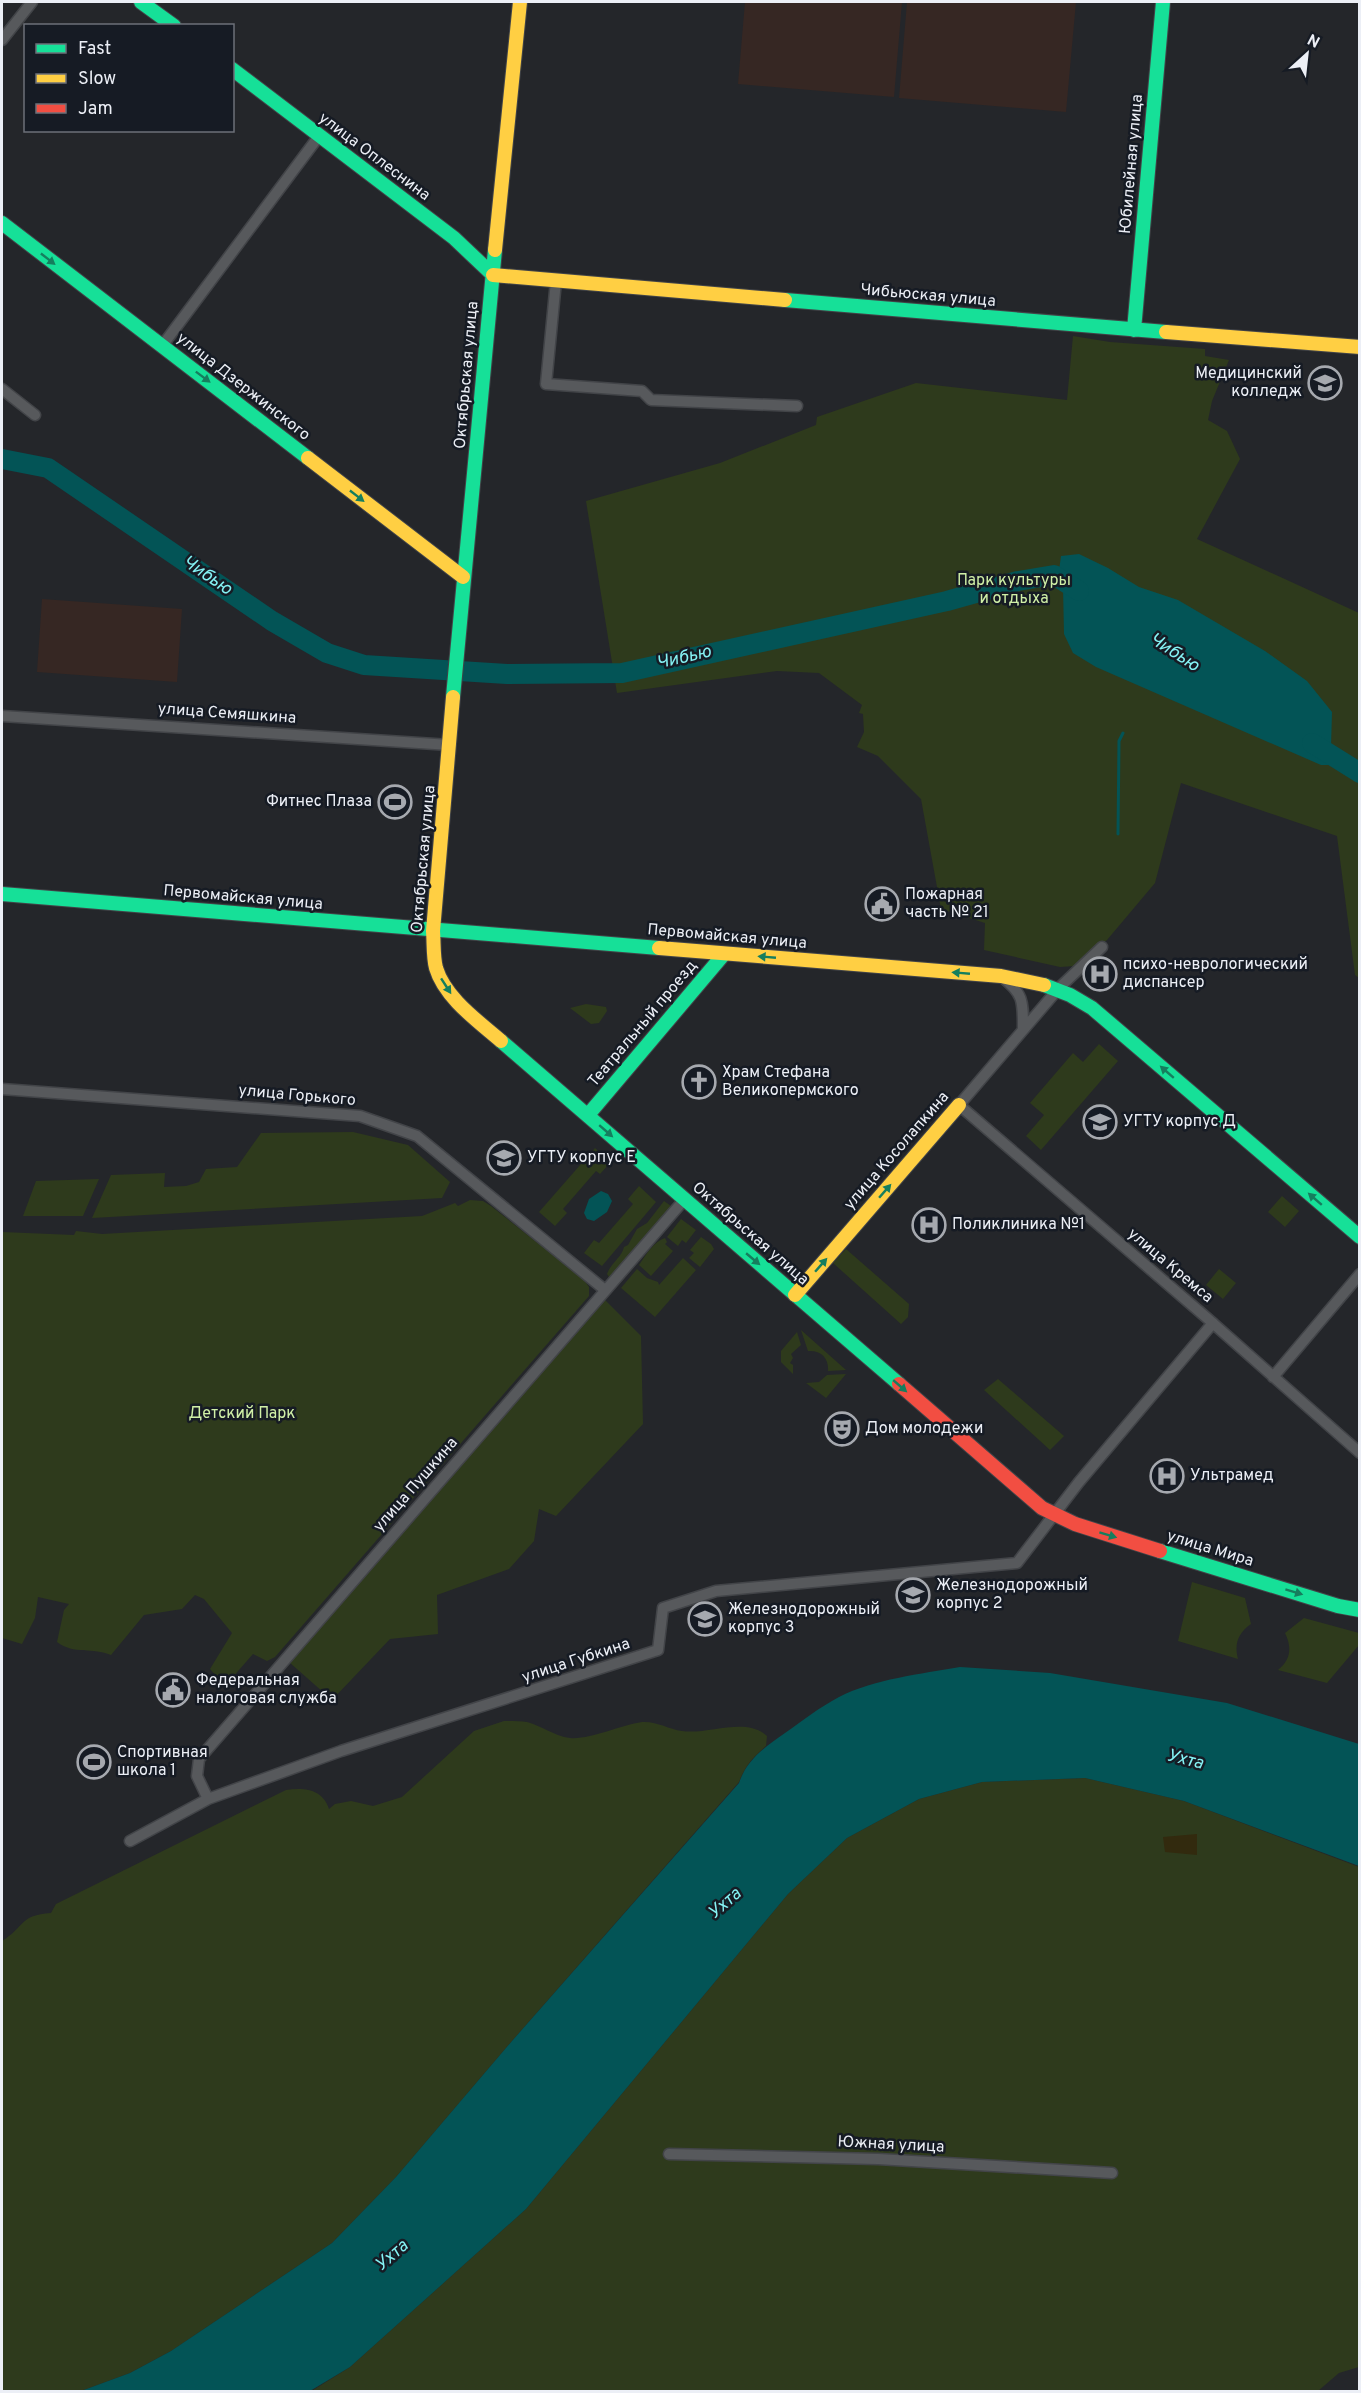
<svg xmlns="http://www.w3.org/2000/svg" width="1361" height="2393" font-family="Overpass,sans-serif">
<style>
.education{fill:#362723}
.green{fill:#2e3a1c}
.sand{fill:#322a0e}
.water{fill:#035456}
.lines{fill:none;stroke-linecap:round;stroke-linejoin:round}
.stream{stroke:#035456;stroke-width:3}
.river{stroke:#035456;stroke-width:20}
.street-casing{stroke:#424448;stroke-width:13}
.fast-casing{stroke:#424448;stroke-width:16}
.slow-casing{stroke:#424448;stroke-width:16}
.jam-casing{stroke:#424448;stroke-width:16}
.street{stroke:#57595c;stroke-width:10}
.fast{stroke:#16e098;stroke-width:14}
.slow{stroke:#ffcf43;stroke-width:14}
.jam{stroke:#f24e42;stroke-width:14}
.oneway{fill:#167e5e}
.labels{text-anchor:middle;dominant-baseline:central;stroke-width:5;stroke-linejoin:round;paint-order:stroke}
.street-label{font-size:16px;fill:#eceff6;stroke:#161b24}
.poi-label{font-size:16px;fill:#eceff6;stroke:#161b24;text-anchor:start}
.park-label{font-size:16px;fill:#d0f0a7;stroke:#161b24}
.water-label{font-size:18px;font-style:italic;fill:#85f3f5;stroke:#161b24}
</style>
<rect width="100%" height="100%" fill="#24262a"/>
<path class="education" d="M745,2H902L894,97L738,84Z
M907,2H1076L1066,112L899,98Z
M42,599L182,609L177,682L37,672Z"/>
<path class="green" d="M1073,336L1110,342L1205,349V356L1229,360L1212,401L1208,420L1227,431L1240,459L1197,539L1359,613V978L1355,975L1337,836L1181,783L1155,883L1107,940L1075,966L1060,967L984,950L985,923L941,909L921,799L878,756L857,747L864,732L863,714L859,713L862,705L819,673L777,671L617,693L586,501L720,463L816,425L817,417L916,383L1067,400Z
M586,1004L606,1007L607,1011L599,1023L591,1024L570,1008Z
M1099,1044L1118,1061L1041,1150L1026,1136L1044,1115L1030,1103L1073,1053L1083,1062Z
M353,1132L408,1145L450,1182L442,1198L92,1218L111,1175L165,1173L164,1187L186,1186L199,1182L206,1169L237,1167L261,1133Z
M595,1148L611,1162L600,1174L596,1171L563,1209L567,1213L555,1226L539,1212Z
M99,1179L83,1216H23L36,1181Z
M639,1186L656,1202L602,1266L584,1253L594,1240L599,1243L633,1204L628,1199Z
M1282,1196L1299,1211L1285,1227L1268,1212Z
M470,1200L483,1201L491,1206L584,1280L589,1287V1296L275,1657L267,1661L253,1654L225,1686L210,1669L232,1633L204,1599L195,1595L182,1609L144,1615L111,1655C93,1647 74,1655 57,1642L64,1610L69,1604L38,1597L35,1618L22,1644L2,1638V1232L74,1235L76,1231L102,1234L422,1216L455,1203L458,1206Z
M664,1201L671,1206V1210L609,1277L607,1274C611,1263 622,1257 624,1247L628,1245L637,1229L647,1223Z
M681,1219L696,1230L686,1243L682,1240L678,1246L667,1237Z
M701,1237L711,1244L714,1249L700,1267L689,1258L694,1253L690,1250Z
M665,1238L667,1242L665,1244L673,1251L651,1276L639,1265C645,1256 654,1241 665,1238Z
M846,1249L909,1304L908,1317L901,1324L833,1263Z
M683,1258L696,1270L655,1317L621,1288L637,1269L647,1278L658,1282L659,1285Z
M1219,1269L1236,1283L1223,1299L1206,1285Z
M605,1300L641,1336L643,1424L556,1516L539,1509L534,1541L509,1569L437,1595L438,1634L390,1639L332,1700L289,1662Z
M801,1330L846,1370L828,1371C829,1358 821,1350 808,1351Z
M797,1332L801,1345L791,1354L793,1358L790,1363L793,1365V1374L781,1362V1351Z
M846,1374L826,1398L806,1383L819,1382L827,1375Z
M998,1379L1064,1436L1050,1450L984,1390Z
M1192,1582L1245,1598L1251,1624C1238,1633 1234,1644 1238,1659L1178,1641Z
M1304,1618L1359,1633V1645L1327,1683L1278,1670C1291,1660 1292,1647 1285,1633Z
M504,1721C511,1721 520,1721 527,1722C542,1726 554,1736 570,1738C589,1740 621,1725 642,1722C657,1721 668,1729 682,1731C708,1735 746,1716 767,1736L766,1746C753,1757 745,1766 739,1782L512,2041L396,2177L332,2243L171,2351L130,2373L81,2391H2V1941C25,1927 19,1915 51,1913L56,1904L286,1790C304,1787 323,1789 329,1809L335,1804L351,1801L373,1806L402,1797L474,1731Z
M1085,1778L1184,1801L1359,1867V2367L1339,2373L1318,2391L310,2392L350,2367L526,2209L788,1894L847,1838L919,1799L982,1782Z"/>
<path class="sand" d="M1197,1834V1855L1165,1852L1163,1837Z"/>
<path class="water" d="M1079,554L1108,568L1139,587L1178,600L1265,651L1307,681L1332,712L1331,747L1336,750L1331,765H1321L1096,667L1073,653L1064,634L1063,587L1057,585L1061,556Z
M601,1191L608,1194L612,1201L607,1212L594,1221L587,1219L584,1213L589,1199Z
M960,1667L1050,1673L1227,1703L1359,1744V1866L1184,1801L1085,1778L982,1782L919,1799L847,1838L788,1894L526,2209L350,2367L310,2391H81L130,2373L171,2351L332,2243L396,2177L512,2041L739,1783C747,1759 765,1747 785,1733C802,1721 820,1707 839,1697C874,1679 921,1674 960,1667Z"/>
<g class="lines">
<path class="stream" d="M1118,834L1119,741L1123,733"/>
<path class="river" d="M2,459L48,468L272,621L327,653L364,665L507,674L622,673L947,601L1018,581L1054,575L1079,591
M1312,743L1360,773"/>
<g class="street-casing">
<path id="street" d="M2,40L32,2
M556,281L546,384L642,391L651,400L797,406
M162,346L319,136
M2,389L35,415
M2,716L450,745
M1102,947L1059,988L959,1105L1207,1318L1360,1453
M1002,977C1024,994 1023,1002 1023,1028
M2,1089L360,1116L417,1136L605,1290
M1273,1377L1360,1274
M208,1799L197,1776L199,1759L684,1200
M130,1841L208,1799L341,1751L658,1650L663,1608L716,1591L1017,1563L1079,1482L1213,1323
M669,2154L878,2159L1112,2173"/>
</g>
<g class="fast-casing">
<path id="fast" d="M141,2L174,26
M232,69L454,238L493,275
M2,223L308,458
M785,300L1166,332
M1134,330L1163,2
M453,697L495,250
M2,894L659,948
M1044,985L1070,995L1092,1008L1360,1237
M501,1041L899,1384
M588,1115L724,954
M1160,1551L1338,1606L1360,1610"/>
</g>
<g class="slow-casing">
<path id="slow" d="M495,250L520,2
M493,275L785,300
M1166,332L1360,347
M308,458L463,577
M453,697L433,931C434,943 433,957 436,968C445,998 478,1021 501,1041
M659,948L1001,976L1044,985
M795,1295L959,1105"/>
</g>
<g class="jam-casing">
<path id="jam" d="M899,1384L1042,1508L1075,1524L1160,1551"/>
</g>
<use href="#street" class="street"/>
<use href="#fast" class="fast"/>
<use href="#slow" class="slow"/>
<use href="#jam" class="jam"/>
</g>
<defs><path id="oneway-solid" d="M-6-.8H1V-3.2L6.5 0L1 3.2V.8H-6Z" transform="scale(1.5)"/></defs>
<g class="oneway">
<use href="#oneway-solid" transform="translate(48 259) rotate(38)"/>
<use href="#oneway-solid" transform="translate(203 377) rotate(37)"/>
<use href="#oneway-solid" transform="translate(357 496) rotate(38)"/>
<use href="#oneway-solid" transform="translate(767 957) rotate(-175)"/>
<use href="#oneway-solid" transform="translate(961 973) rotate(-175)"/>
<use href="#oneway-solid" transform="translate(446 986) rotate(57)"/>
<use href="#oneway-solid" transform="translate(1167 1072) rotate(-139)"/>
<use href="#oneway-solid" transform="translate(606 1131) rotate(41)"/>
<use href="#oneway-solid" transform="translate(885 1191) rotate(-49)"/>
<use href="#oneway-solid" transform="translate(1315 1199) rotate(-139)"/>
<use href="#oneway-solid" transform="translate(753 1259) rotate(40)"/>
<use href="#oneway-solid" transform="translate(821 1265) rotate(-49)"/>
<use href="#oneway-solid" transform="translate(900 1386) rotate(41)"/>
<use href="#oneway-solid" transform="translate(1108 1535) rotate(17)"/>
<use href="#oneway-solid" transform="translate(1294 1592) rotate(17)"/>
</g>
<defs>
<g id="university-ring" transform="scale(1.725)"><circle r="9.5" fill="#161b24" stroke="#a6a9af" stroke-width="1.5"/><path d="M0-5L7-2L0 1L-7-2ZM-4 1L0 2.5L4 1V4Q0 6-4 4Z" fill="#a6a9af"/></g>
<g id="stadium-ring" transform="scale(1.725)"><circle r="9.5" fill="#161b24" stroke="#a6a9af" stroke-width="1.5"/><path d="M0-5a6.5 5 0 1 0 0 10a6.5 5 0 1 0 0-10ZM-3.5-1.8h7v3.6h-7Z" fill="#a6a9af"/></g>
<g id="civic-ring" transform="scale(1.725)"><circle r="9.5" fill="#161b24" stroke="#a6a9af" stroke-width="1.5"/><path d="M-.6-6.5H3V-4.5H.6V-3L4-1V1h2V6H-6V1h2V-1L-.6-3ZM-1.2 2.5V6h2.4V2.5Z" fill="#a6a9af"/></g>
<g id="hospital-ring" transform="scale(1.725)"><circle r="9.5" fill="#161b24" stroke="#a6a9af" stroke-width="1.5"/><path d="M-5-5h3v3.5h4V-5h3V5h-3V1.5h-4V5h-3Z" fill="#a6a9af"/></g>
<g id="church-ring" transform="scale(1.725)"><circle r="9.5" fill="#161b24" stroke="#a6a9af" stroke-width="1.5"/><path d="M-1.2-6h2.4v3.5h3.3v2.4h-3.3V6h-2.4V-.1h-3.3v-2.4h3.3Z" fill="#a6a9af"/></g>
<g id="theatre-ring" transform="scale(1.725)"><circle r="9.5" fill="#161b24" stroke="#a6a9af" stroke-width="1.5"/><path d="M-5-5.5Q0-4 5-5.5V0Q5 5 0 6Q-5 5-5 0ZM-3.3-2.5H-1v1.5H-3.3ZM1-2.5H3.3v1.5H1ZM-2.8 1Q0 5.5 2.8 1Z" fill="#a6a9af"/></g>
</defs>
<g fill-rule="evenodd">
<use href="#university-ring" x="1325" y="383"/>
<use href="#stadium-ring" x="395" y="802"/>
<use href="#civic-ring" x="882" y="904"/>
<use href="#hospital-ring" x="1100" y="974"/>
<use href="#church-ring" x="699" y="1082"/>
<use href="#university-ring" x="1100" y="1122"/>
<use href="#university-ring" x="504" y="1158"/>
<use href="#hospital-ring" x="929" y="1225"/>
<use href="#theatre-ring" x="842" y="1429"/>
<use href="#hospital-ring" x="1167" y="1476"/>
<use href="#university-ring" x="913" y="1595"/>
<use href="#university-ring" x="705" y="1619"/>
<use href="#civic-ring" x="173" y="1690"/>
<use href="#stadium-ring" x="94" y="1762"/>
</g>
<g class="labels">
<g class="street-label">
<text transform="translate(374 157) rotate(37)">улица Оплеснина</text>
<text transform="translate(1132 164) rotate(-85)">Юбилейная улица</text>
<text transform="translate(928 296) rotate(5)">Чибьюская улица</text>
<text transform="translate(467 375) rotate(-85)">Октябрьская улица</text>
<text transform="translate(243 387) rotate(38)">улица Дзержинского</text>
<text transform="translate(227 714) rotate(4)">улица Семяшкина</text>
<text transform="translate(424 859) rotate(-85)">Октябрьская улица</text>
<text transform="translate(243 898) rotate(5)">Первомайская улица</text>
<text transform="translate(727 937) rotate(5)">Первомайская улица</text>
<text transform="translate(643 1024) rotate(-50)">Театральный проезд</text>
<text transform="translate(297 1096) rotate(5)">улица Горького</text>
<text transform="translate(897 1151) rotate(-49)">улица Косолапкина</text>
<text transform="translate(750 1234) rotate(41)">Октябрьская улица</text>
<text transform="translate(1170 1266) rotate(40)">улица Кремса</text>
<text transform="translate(416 1485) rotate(-49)">улица Пушкина</text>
<text transform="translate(1210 1549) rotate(17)">улица Мира</text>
<text transform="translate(576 1661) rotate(-18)">улица Губкина</text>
<text transform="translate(891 2145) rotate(3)">Южная улица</text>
</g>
<g class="poi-label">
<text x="1302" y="374" text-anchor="end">Медицинский<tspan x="1302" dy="18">колледж</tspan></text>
<text x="372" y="802" text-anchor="end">Фитнес Плаза</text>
<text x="905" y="895">Пожарная<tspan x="905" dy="18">часть № 21</tspan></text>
<text x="1123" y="965">психо-неврологический<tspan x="1123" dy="18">диспансер</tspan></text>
<text x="722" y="1073">Храм Стефана<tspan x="722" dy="18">Великопермского</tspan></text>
<text x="1123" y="1122">УГТУ корпус Д</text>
<text x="527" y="1158">УГТУ корпус Е</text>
<text x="952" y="1225">Поликлиника №1</text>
<text x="865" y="1429">Дом молодежи</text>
<text x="1190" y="1476">Ультрамед</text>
<text x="936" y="1586">Железнодорожный<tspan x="936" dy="18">корпус 2</tspan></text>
<text x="728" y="1610">Железнодорожный<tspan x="728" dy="18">корпус 3</tspan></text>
<text x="196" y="1681">Федеральная<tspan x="196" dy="18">налоговая служба</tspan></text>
<text x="117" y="1753">Спортивная<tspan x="117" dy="18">школа 1</tspan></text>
</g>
<g class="park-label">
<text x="1014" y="581">Парк культуры<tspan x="1014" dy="18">и отдыха</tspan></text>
<text x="242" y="1414">Детский Парк</text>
</g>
<g class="water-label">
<text transform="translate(207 576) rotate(34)">Чибью</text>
<text transform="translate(1174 653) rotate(33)">Чибью</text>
<text transform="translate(684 658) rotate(-13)">Чибью</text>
<text transform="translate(1185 1760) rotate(14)">Ухта</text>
<text transform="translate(725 1904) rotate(-41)">Ухта</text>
<text transform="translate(392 2256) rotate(-41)">Ухта</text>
</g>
</g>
<rect width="1361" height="2393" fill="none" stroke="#eceff6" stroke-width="6"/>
<rect x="24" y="24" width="210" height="108" fill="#161b24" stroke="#6c7078" stroke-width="1.5"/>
<rect x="36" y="44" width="30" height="9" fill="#16e098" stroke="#6c7078" stroke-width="1.5"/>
<text x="78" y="54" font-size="18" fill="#eceff6">Fast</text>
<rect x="36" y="74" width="30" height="9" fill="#ffcf43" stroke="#6c7078" stroke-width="1.5"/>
<text x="78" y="84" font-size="18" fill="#eceff6">Slow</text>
<rect x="36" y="104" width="30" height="9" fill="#f24e42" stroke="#6c7078" stroke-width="1.5"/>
<text x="78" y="114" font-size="18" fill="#eceff6">Jam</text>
<g transform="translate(1307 54) rotate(27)" stroke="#161b24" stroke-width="4.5" paint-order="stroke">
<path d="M0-4.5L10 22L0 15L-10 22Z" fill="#eceff6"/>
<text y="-9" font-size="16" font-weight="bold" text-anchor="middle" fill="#eceff6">N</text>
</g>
</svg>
